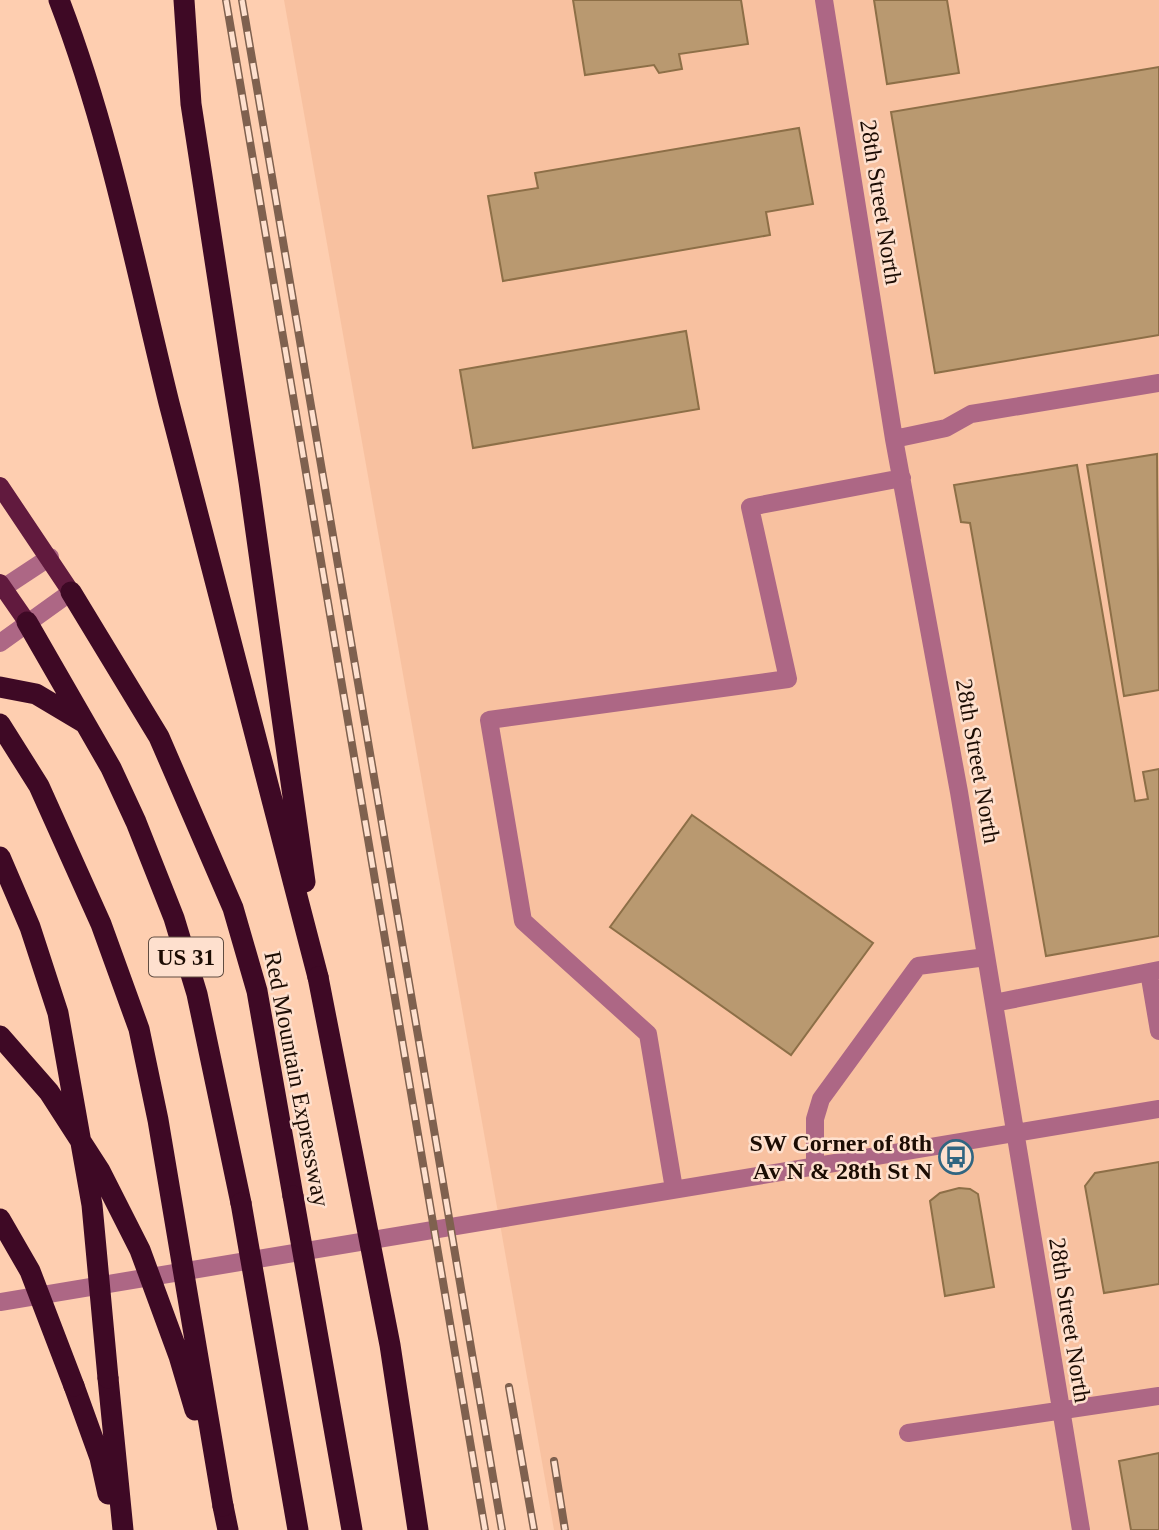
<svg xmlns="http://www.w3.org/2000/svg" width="1159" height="1530" font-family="'Times New Roman',serif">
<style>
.built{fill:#f8c1a0}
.building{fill:#b99970;stroke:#8d6f47;stroke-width:2}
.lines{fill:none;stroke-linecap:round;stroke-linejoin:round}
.minor{stroke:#ad6785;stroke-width:18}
.major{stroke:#611a3e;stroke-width:18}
.highway{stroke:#3e0925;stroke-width:21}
.rail-casing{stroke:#7f614f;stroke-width:8}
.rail{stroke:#fee0ce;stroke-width:5;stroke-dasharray:16;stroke-linecap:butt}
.highway-bridge{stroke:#3e0925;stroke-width:21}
.labels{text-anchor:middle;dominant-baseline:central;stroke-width:5;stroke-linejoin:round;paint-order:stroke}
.shield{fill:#fee0ce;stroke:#604c40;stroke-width:2}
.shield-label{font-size:23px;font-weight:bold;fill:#1c0c03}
.street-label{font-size:24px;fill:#1c0c03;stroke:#fee0ce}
.poi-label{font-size:24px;font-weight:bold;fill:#1c0c03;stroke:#fee0ce;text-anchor:end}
</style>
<rect width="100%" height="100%" fill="#feceb0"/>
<path class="built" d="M284,0H1159V1530H554Z"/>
<path class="building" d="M573,0H741L748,44L679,54L682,69L659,73L654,65L585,75Z
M874,0H947L959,73L887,84Z
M1159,67V335L935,373L891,112Z
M799,128L813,204L766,212L770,235L503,281L488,196L538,188L535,173Z
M686,331L699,409L473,448L460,370Z
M1157,454L1159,690L1124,696L1087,465Z
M1077,465L1135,801L1148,799L1143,772L1159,769V936L1046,956L970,523L961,522L954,485Z
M692,815L873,943L791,1055L610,927Z
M1159,1162V1284L1104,1293L1085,1186L1095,1173Z
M959,1188L970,1189L978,1194L994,1287L945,1296L930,1201L940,1193Z
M1159,1453V1530H1131L1119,1461Z"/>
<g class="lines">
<path class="minor" d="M824,0L894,439L959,792L1081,1530
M894,439L946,428L971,414L1159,383
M0,590L50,557
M0,643L71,592
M1149,972L1159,1031
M994,1003L1159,970
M815,1166V1119L821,1099L918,966L986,957
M674,1189L648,1034L523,921L489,720L788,679L750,507L902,478
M0,1302L1159,1109
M908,1433L1159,1396"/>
<path class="major" d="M0,486L71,592
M0,583L27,622"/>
<path class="highway" d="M59,0C109,130 136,269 169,403C217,595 268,786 318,977
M184,0L191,104L249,482L305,882
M71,592L159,737L233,908L257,991L293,1196
M27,622L111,768L136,822L174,918L197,994L241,1203
M0,687L36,694L83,722
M108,1378L123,1530
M74,1386L100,1458L108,1494
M223,1506L228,1530"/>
<g class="rail-casing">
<path id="rail" d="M226,0L485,1530
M242,0L502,1530
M509,1387L534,1530
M554,1461L565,1530"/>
</g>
<use href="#rail" class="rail"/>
<path class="highway-bridge" d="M0,724L39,786L101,924L139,1029L158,1120L223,1506
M0,857L30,927L58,1013L92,1205L108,1378
M318,977L390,1345L418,1530
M0,1036L49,1092L100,1171L140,1250L179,1356L195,1410
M293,1196L352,1530
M241,1203L298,1530
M0,1219L30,1271L74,1386"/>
</g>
<defs>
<g id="bus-ring" transform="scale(1.75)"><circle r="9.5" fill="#fee0ce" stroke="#306581" stroke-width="1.5"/><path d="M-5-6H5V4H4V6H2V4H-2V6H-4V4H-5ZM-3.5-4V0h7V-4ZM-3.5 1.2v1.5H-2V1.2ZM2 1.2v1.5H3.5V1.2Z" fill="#306581"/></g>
</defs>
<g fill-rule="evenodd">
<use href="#bus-ring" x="956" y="1157"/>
</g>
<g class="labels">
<rect class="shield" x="149" y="937.5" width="74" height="39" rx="5"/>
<g class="shield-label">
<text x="186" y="957">US 31</text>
</g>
<g class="street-label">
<text transform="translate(881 202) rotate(81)">28th Street North</text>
<text transform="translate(978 761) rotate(80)">28th Street North</text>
<text transform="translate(297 1079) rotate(79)">Red Mountain Expressway</text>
<text transform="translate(1070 1320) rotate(81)">28th Street North</text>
</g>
<g class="poi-label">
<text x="932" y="1143">SW Corner of 8th<tspan x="932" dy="28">Av N &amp; 28th St N</tspan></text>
</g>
</g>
</svg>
